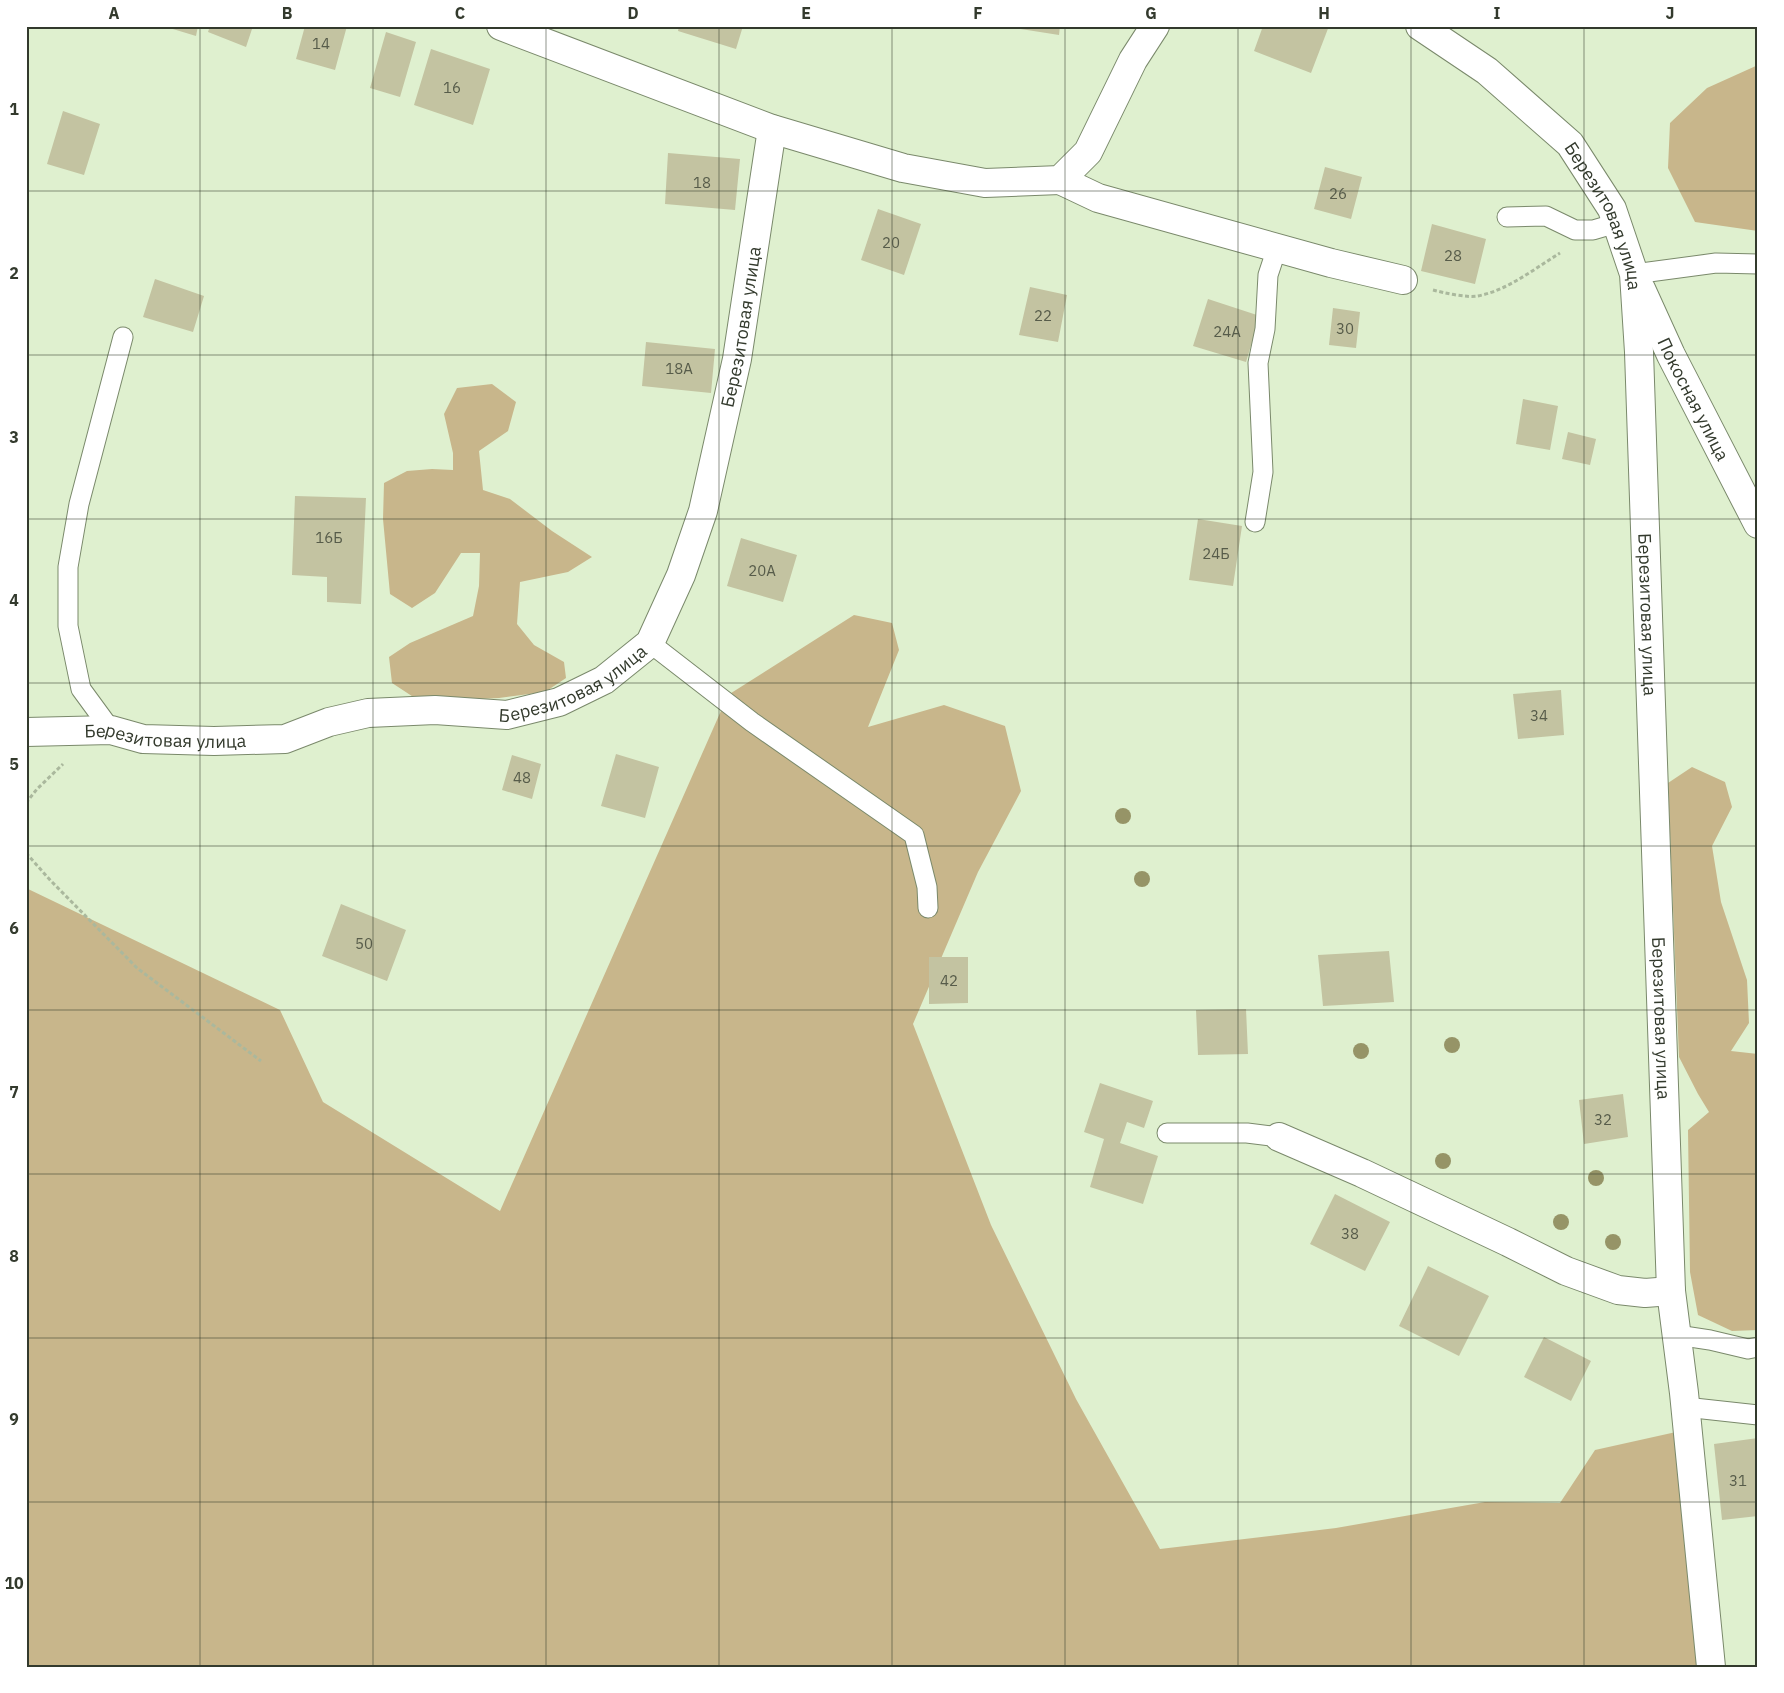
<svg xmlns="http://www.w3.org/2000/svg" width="1784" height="1693" font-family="'IBM Plex Sans',sans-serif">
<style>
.green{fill:#c8b68b}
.building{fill:#c3c3a1}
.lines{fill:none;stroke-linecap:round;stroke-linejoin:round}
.lane-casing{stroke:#7a896b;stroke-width:21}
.street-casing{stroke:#7a896b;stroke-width:30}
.path{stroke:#aab89d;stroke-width:3;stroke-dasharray:4 2.5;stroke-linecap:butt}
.lane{stroke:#fff;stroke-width:19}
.street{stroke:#fff;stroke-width:28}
.tree{fill:#969467}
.grid{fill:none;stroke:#333a2d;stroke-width:1;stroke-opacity:0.55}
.labels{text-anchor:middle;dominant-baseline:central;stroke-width:4.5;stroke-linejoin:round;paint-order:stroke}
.number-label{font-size:15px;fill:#575c4a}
.street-label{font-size:18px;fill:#333a2d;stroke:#fff}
.neatline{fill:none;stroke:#333a2d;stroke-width:2}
.grid-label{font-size:16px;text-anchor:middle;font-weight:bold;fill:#333a2d}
</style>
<rect width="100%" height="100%" fill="#dff0cf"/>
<path class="green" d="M1758,65V231L1695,222L1668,168L1670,123L1707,88Z
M492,384L516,402L508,431L479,451L483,490L510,499L552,531L592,557L568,572L520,582L517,624L534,645L564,662L566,678L545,692L499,698L421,702L392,683L389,657L410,643L473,616L479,586L480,553H461L435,593L412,608L390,594L383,519L384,483L407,471L432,469L453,470V453L444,414L457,388Z
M854,615L892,623L899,650L868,727L944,705L1005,726L1021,791L978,872L913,1024L991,1225L1076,1399L1160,1549L1336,1528L1485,1502L1560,1503L1595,1450L1685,1430L1700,1667H26V888L280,1010L323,1102L500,1211L728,695Z
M1692,767L1725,782L1732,807L1712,846L1721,902L1747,980L1749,1023L1731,1051L1758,1054V1330L1732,1331L1698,1315L1690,1272L1688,1130L1709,1112L1698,1094L1679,1057L1668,783Z"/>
<path class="building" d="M163,26H198L196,36Z
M210,26H253L246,47L208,32Z
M305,26H347L335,70L296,59Z
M679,26H743L736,49L678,31Z
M1001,26H1060L1059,35Z
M1263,26H1329L1311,73L1254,51Z
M386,32L416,42L400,97L370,88Z
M431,49L490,69L473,125L414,105Z
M63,111L100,124L84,175L47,164Z
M668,153L740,159L735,210L665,204Z
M1325,167L1362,177L1351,219L1314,209Z
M878,209L921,224L904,275L861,260Z
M1432,224L1486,239L1475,284L1421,271Z
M155,279L204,296L193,332L143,317Z
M1030,287L1067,295L1058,342L1019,335Z
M1208,299L1260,316L1246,362L1193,346Z
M1333,308L1360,312L1356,348L1329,345Z
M646,342L715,349L711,393L642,386Z
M1523,399L1558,406L1550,450L1516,444Z
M1568,432L1596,439L1590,465L1562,459Z
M295,496L366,498L361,604L327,602V577L292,575Z
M1198,519L1242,526L1233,586L1189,580Z
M741,538L797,555L783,602L727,586Z
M1561,690L1564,735L1518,739L1513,694Z
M616,754L659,767L645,818L601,806Z
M512,755L541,764L532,799L502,790Z
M341,904L406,930L387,981L322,956Z
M1389,951L1394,1002L1323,1006L1318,955Z
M929,957H968V1003L929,1004Z
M1246,1009L1248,1054L1198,1055L1196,1010Z
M1100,1083L1153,1101L1144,1128L1127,1122L1120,1143L1158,1156L1143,1204L1090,1187L1104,1139L1084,1132Z
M1623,1094L1628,1137L1584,1144L1579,1100Z
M1335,1194L1390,1222L1365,1271L1310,1244Z
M1428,1266L1489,1296L1459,1356L1399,1326Z
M1544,1337L1591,1361L1571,1401L1524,1377Z
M1758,1438V1516L1722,1520L1714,1444Z"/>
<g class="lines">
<g class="lane-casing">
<path id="lane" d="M1507,217L1546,216L1575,230H1593L1617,223
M1634,274L1716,263L1758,264
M1255,522L1263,472L1258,363L1265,329L1268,275L1277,248
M650,643L752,722L914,835L927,887L928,908
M111,730L81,689L68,626V567L79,504L123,337
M1167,1133H1247L1279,1137
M1677,1335L1710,1340L1748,1349L1758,1347
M1685,1407L1758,1415"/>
</g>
<g class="street-casing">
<g id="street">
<path d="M501,26L772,129L903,168L985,183L1060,180L1088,152L1133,60L1155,26"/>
<path id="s1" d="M1420,26L1487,71L1570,144L1612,209L1634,274L1639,352L1671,1291L1684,1393L1711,1667"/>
<path d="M1060,180L1098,198L1331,263L1403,280"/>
<path id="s2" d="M1641,289L1671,355L1758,524"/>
<path id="s3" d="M26,732L111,730L143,739L214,741L285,739L329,722L368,713L435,710L507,715L559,702L604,680L650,643L681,575L703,511L737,359L772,129"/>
<path d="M1279,1137L1362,1173L1508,1242L1566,1271L1618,1290L1645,1293L1671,1291"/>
</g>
</g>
<path class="path" d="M1433,290C1444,293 1467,298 1478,296C1508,290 1534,269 1560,253
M26,803L37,789L63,764
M26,853L51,881L137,968L261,1061"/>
<use href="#lane" class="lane"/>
<use href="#street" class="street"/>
</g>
<g class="tree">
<circle cx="1123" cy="816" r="8"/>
<circle cx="1142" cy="879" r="8"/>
<circle cx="1452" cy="1045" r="8"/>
<circle cx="1361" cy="1051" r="8"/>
<circle cx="1443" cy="1161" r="8"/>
<circle cx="1596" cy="1178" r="8"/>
<circle cx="1561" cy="1222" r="8"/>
<circle cx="1613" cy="1242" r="8"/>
</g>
<path class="grid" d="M200,26V1667M373,26V1667M546,26V1667M719,26V1667M892,26V1667M1065,26V1667M1238,26V1667M1411,26V1667M1584,26V1667M26,191H1758M26,355H1758M26,519H1758M26,683H1758M26,846H1758M26,1010H1758M26,1174H1758M26,1338H1758M26,1502H1758"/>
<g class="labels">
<g class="number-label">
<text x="321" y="43">14</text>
<text x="452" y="87">16</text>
<text x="702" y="182">18</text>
<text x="1338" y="193">26</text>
<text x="891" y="242">20</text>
<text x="1453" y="255">28</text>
<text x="1043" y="315">22</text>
<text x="1345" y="328">30</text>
<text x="1227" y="331">24А</text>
<text x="679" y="368">18А</text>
<text x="329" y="537">16Б</text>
<text x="1216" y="553">24Б</text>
<text x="762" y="570">20А</text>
<text x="1539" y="715">34</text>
<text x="522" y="777">48</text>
<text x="364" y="943">50</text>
<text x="949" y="980">42</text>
<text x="1603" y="1119">32</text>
<text x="1350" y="1233">38</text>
<text x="1738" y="1480">31</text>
</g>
<g class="street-label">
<text stroke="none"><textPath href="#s1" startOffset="272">Березитовая улица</textPath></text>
<text stroke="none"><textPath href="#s3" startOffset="980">Березитовая улица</textPath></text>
<text stroke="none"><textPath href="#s2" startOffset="122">Покосная улица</textPath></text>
<text stroke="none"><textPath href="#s1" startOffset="678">Березитовая улица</textPath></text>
<text stroke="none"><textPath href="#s3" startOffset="560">Березитовая улица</textPath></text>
<text stroke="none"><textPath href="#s3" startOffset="140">Березитовая улица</textPath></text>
<text stroke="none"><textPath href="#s1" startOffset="1082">Березитовая улица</textPath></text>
</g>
</g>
<rect width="1784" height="1693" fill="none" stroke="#ffffff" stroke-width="55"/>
<rect x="28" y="28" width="1728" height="1638" class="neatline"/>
<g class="grid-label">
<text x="114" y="19">A</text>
<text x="287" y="19">B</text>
<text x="460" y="19">C</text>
<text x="633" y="19">D</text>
<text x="806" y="19">E</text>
<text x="978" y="19">F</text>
<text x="1151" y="19">G</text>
<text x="1324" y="19">H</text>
<text x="1497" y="19">I</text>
<text x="1670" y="19">J</text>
<text x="14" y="115">1</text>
<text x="14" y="279">2</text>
<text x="14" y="443">3</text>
<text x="14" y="606">4</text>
<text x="14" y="770">5</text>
<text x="14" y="934">6</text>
<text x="14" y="1098">7</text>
<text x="14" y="1262">8</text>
<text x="14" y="1425">9</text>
<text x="14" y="1589">10</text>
</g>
</svg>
